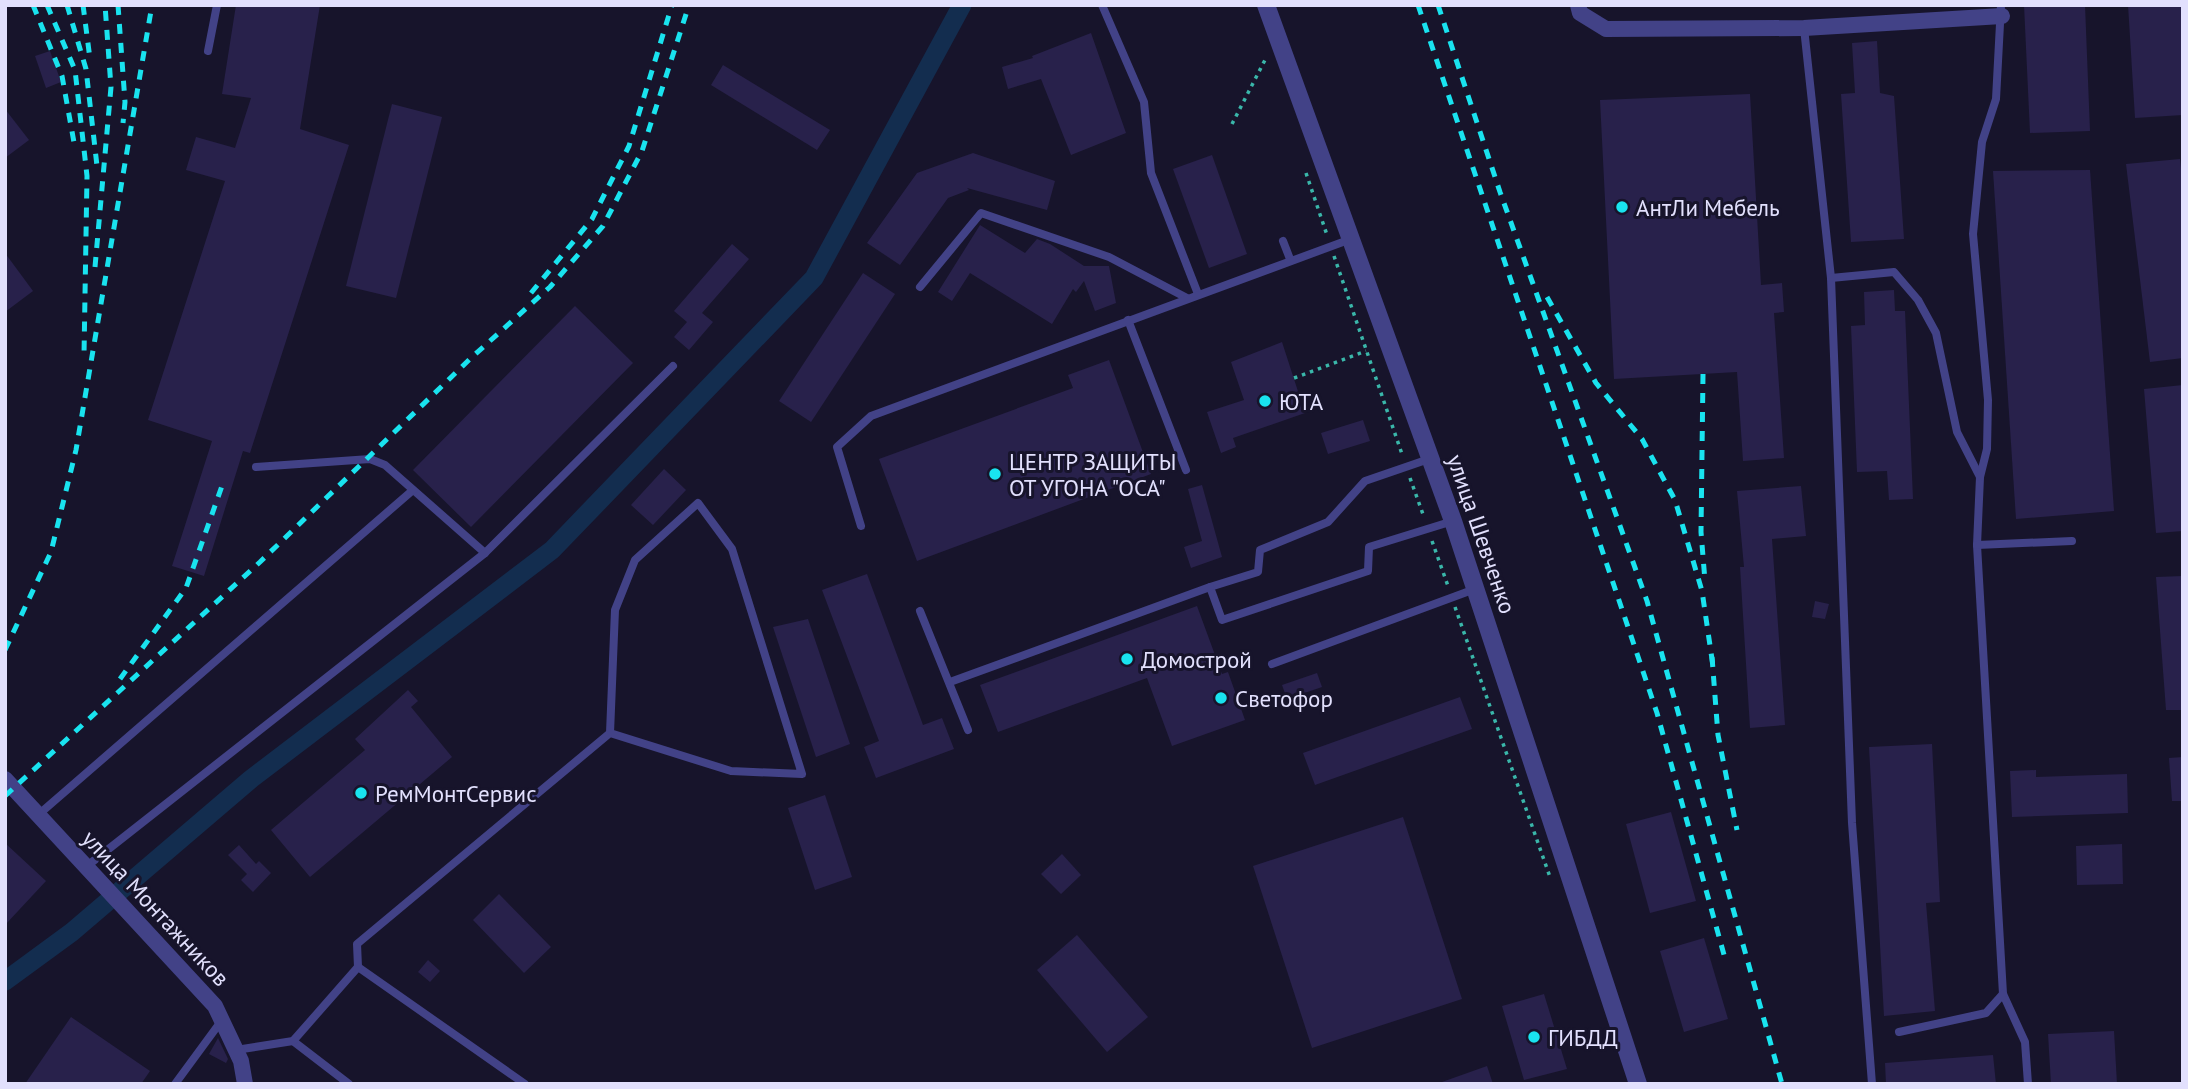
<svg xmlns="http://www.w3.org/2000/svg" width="2188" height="1089" font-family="'PT Sans',sans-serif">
  <rect width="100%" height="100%" fill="#17142b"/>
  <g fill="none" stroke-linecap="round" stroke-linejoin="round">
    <path stroke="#132d4f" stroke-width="19" d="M5,981L72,932L251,779L552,550L814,278L962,5"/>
  </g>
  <g fill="#28214b">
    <path d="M236,5H320L300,129L349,145L250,453L243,451L204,576L172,566L212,441L148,420L225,181L186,170L196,137L235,148L251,98L222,94Z"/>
    <path d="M2024,5H2085L2090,131L2030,133Z"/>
    <path d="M2128,5H2183V115L2135,118Z"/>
    <path d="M1091,33L1126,133L1071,155L1041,79L1008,89L1002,67L1033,58L1032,56Z"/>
    <path d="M1877,41L1880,93L1894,96L1904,239L1851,242L1841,94L1855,93L1852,43Z"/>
    <path d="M50,51L61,82L46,88L35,56Z"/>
    <path d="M723,65L830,130L817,150L711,85Z"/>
    <path d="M1750,94L1761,285L1782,283L1784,312L1774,313L1784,458L1743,461L1737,372L1614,379L1600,100Z"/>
    <path d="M392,104L442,117L396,298L346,286Z"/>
    <path d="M5,109L29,140L5,158Z"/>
    <path d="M973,153L1055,181L1047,210L967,188L969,190L948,198L900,265L867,243L917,173Z"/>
    <path d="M1212,155L1247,254L1209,268L1173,169Z"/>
    <path d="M2180,159L2183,187V358L2150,362L2126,164Z"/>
    <path d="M2090,170L2114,511L2016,519L1993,171Z"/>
    <path d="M980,225L1025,253L1037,239L1050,244L1084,266H1109L1116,303L1095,311L1084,281L1076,292L1073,289L1052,324L970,273L952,301L938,292Z"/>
    <path d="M732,244L749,259L702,313L713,322L689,350L674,337L687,322L674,311Z"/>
    <path d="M5,253L33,291L5,312Z"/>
    <path d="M863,273L895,294L811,422L779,401Z"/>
    <path d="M1894,290L1895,311H1905L1913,499L1889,500L1887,471L1857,472L1851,326L1865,325L1864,292Z"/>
    <path d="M575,306L633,363L471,527L413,470Z"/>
    <path d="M1282,342L1305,413L1233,438L1236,447L1221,453L1207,412L1244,400L1231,362Z"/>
    <path d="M1109,360L1151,474L917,561L879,459L1073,388L1068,375Z"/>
    <path d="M2183,385V531L2156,533L2144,389Z"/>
    <path d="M1363,420L1370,441L1328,454L1321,433Z"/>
    <path d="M664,469L686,490L653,525L631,505Z"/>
    <path d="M1202,485L1222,557L1191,568L1184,547L1202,541L1188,489Z"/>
    <path d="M1801,486L1806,536L1772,539L1785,725L1750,728L1740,567H1744L1737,491Z"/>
    <path d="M867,574L923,725L942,718L954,749L876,778L864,747L879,741L822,590Z"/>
    <path d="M2183,576V710H2166L2156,577Z"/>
    <path d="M1815,601L1829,604L1825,619L1812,617Z"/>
    <path d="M1197,606L1222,674L1228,672L1245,720L1172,746L1147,678L998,732L980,685Z"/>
    <path d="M808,619L850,744L816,757L773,627Z"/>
    <path d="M1317,673L1322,687L1287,699L1282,685Z"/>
    <path d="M408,690L418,701L411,707L452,757L310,877L271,830L365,750L355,739Z"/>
    <path d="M1460,697L1472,729L1315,785L1303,753Z"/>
    <path d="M1932,744L1940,902L1926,903L1935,1011L1884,1016L1869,747Z"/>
    <path d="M2183,757V801H2172L2169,758Z"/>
    <path d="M2036,770V777L2127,774L2128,813L2012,817L2010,771Z"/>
    <path d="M825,795L852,877L815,890L788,808Z"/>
    <path d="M1671,812L1696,901L1650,913L1626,824Z"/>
    <path d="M1403,817L1462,999L1312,1048L1253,866Z"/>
    <path d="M5,843L46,881L5,925Z"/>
    <path d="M2122,844L2123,884L2077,885L2076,846Z"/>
    <path d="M239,845L256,864L259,861L271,873L253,892L241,880L247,874L228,855Z"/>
    <path d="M1062,854L1081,875L1061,894L1041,874Z"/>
    <path d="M499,894L551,947L524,973L473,920Z"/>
    <path d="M1077,935L1148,1017L1107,1052L1037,970Z"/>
    <path d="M1704,938L1728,1019L1684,1032L1660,951Z"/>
    <path d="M428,960L440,971L430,982L418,972Z"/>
    <path d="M1544,994L1567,1069L1524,1080L1502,1006Z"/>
    <path d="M71,1017L150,1071L141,1084H25Z"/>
    <path d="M2114,1031L2117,1084H2051L2048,1034Z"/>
    <path d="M218,1038L228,1059L226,1063L209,1054Z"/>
    <path d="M1993,1055L1996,1084H1886L1885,1063Z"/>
    <path d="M1487,1066L1493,1084H1443L1442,1082Z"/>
  </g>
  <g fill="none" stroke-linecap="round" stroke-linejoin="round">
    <g stroke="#3ab7aa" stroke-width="3.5" stroke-dasharray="3.5 5" stroke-linecap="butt">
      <path d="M1232,124L1266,58"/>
      <path d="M1306,173L1327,235"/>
      <path d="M1334,256L1403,457"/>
      <path d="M1294,378L1366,351"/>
      <path d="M1410,478L1424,517"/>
      <path d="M1432,541L1448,586"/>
      <path d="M1455,607L1550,877"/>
    </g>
    <g stroke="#424287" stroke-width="8">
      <path d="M1102,5L1144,102L1151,173L1198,294"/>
      <path d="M1804,28L1831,278L1852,823L1872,1084"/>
      <path d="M208,51L217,5"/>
      <path d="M1283,241L1290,259"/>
      <path d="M1831,278L1894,272L1918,300L1936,333L1957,432L1980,477L1977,545L2003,994L2025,1042L2028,1084"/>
      <path d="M920,287L981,213L1109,257L1187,298"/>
      <path d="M1128,320L1186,470"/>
      <path d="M1429,459L1365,481L1328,522L1260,550L1258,572L1210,587L1222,620L1368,571L1369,547L1453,521"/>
      <path d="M256,467L370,459L385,465L485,553"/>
      <path d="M1980,477L1987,449L1988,400L1973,234L1982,142L1996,99L2001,5"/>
      <path d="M861,526L837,447L871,416L1351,239"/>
      <path d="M1977,545L2072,541"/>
      <path d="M920,611L968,730"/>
      <path d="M1272,664L1475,589"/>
      <path d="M950,682L1210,587"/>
      <path d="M38,815L413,490"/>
      <path d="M87,866L485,553L673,366"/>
      <path d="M358,967L525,1084"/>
      <path d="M1899,1032L1986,1013L2003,994"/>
      <path d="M293,1041L349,1084"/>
      <path d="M236,1050L293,1041L358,967L357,944L610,733L615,610L635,560L698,503L732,549L802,774L731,771L610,733"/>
      <path d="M175,1084L222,1020"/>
    </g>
    <g stroke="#424287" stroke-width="16">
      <path d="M1578,5L1580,13L1606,29L1804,28L2002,16"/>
      <path d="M5,779L215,1006L241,1061L245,1084"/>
    </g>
    <path stroke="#424287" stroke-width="18" d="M1266,5L1453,521L1638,1084"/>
    <g stroke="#19e3ef" stroke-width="5" stroke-dasharray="10 9" stroke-linecap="butt">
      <path d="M33,5L62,76L75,148"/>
      <path d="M47,5L75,70L87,176L84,355"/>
      <path d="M67,5L86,69L97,166"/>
      <path d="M83,5L90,59"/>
      <path d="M118,5L125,102L123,123"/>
      <path d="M1418,5L1657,713L1726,962"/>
      <path d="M1438,5L1500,192L1647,601L1782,1084"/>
      <path d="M95,267L111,87L105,5"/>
      <path d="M531,293L592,219L629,146L672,5"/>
      <path d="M1547,297L1596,383L1642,439L1675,500L1702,591L1713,666"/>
      <path d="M1703,374L1701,532L1705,581"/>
      <path d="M5,650L51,552L76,450L152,5"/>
      <path d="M1712,657L1718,735L1737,830"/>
      <path d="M120,679L186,588L223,483"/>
      <path d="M5,796L260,562L471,358L550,287L603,226L642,151L689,5"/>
    </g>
  </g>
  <g fill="#19e3ef" stroke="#17142b" stroke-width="2.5">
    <circle cx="1622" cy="207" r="7"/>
    <circle cx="1265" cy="401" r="7"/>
    <circle cx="995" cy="474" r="7"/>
    <circle cx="1127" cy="659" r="7"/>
    <circle cx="1221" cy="698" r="7"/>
    <circle cx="361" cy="793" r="7"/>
    <circle cx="1534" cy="1037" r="7"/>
  </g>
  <g text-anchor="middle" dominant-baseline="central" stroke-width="6" stroke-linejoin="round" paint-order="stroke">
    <g font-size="23" fill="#e2e0fd" stroke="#17142b" text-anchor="start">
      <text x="1636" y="207">АнтЛи Мебель</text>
      <text x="1279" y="401">ЮТА</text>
      <text x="1009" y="461">ЦЕНТР ЗАЩИТЫ<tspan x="1009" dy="26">ОТ УГОНА "ОСА"</tspan></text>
      <text x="1141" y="659">Домострой</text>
      <text x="1235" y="698">Светофор</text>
      <text x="375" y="793">РемМонтСервис</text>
      <text x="1548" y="1037">ГИБДД</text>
    </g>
    <g font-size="23" fill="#e2e0fd" stroke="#17142b">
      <text transform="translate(1482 534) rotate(71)">улица Шевченко</text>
      <text transform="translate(156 908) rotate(47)">улица Монтажников</text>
    </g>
  </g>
  <rect width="2188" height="1089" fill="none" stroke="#e2e0fd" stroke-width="14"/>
</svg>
